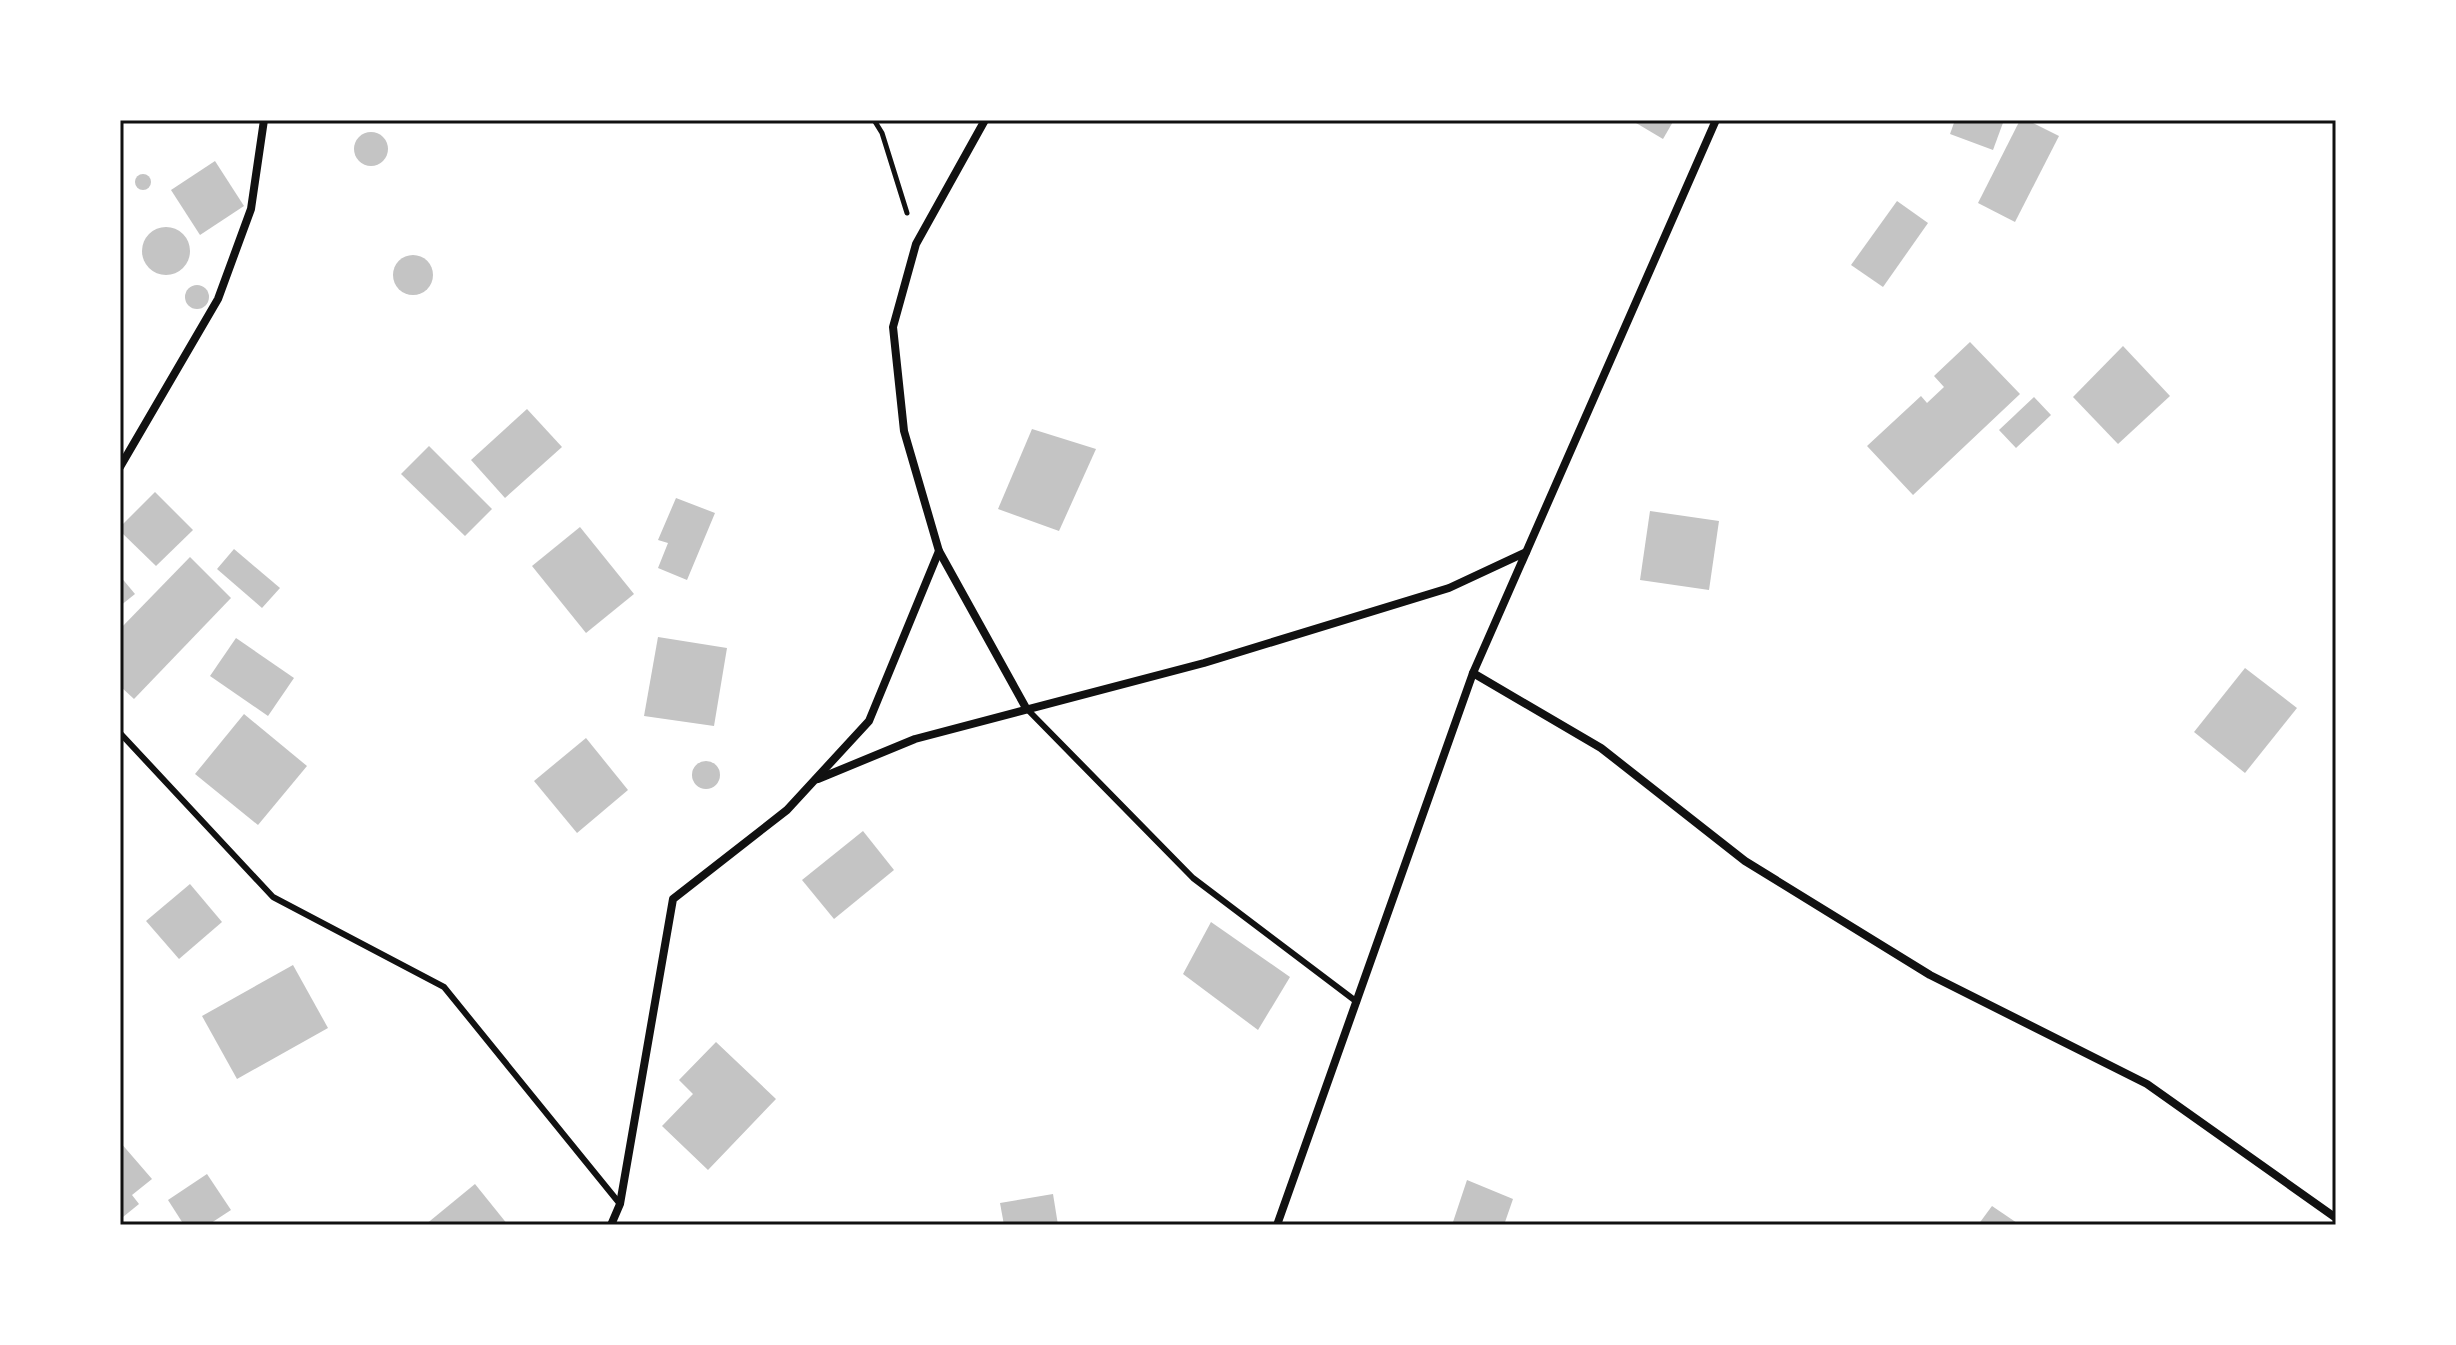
<svg xmlns="http://www.w3.org/2000/svg" width="2456" height="1345" font-family="Poppins,sans-serif">
  <rect width="100%" height="100%" fill="#fff"/>
  <g fill="#c4c4c4">
    <path d="M1631,120H1674L1663,139Z"/>
    <path d="M1955,120H2004L1993,150L1950,134Z"/>
    <path d="M2020,120H2027L2059,136L2015,222L1978,203Z"/>
    <circle cx="371" cy="149" r="17"/>
    <path d="M215,161L244,206L200,235L171,190Z"/>
    <circle cx="143" cy="182" r="8"/>
    <path d="M1897,201L1928,223L1883,287L1851,265Z"/>
    <circle cx="166" cy="251" r="24"/>
    <circle cx="413" cy="275" r="20"/>
    <circle cx="197" cy="297" r="12"/>
    <path d="M1970,342L2020,394L1913,495L1867,446L1921,396L1927,403L1944,387L1934,376Z"/>
    <path d="M2123,346L2170,396L2118,444L2073,397Z"/>
    <path d="M2034,397L2051,415L2016,448L1999,430Z"/>
    <path d="M527,409L562,447L505,498L471,460Z"/>
    <path d="M1032,429L1096,449L1059,531L998,509Z"/>
    <path d="M429,446L492,509L465,536L401,474Z"/>
    <path d="M155,492L193,530L156,566L120,531V527Z"/>
    <path d="M676,498L715,513L687,580L658,568L668,543L658,540Z"/>
    <path d="M1650,511L1719,521L1709,590L1640,580Z"/>
    <path d="M580,527L634,594L586,633L532,566Z"/>
    <path d="M234,549L280,588L262,608L217,569Z"/>
    <path d="M190,557L231,598L134,699L120,686V629Z"/>
    <path d="M120,576L135,594L120,606Z"/>
    <path d="M658,637L727,648L714,726L644,716Z"/>
    <path d="M236,638L294,678L268,716L210,676Z"/>
    <path d="M2245,668L2297,708L2245,773L2194,732Z"/>
    <path d="M244,714L307,766L258,825L195,774Z"/>
    <path d="M586,738L628,790L577,833L534,781Z"/>
    <circle cx="706" cy="775" r="14"/>
    <path d="M863,831L894,870L834,919L802,880Z"/>
    <path d="M190,884L222,922L179,959L146,921Z"/>
    <path d="M1211,922L1290,977L1258,1030L1183,974Z"/>
    <path d="M293,965L328,1028L237,1079L202,1016Z"/>
    <path d="M716,1042L776,1099L708,1170L662,1126L693,1094L679,1080Z"/>
    <path d="M120,1142L152,1179L132,1195L139,1204L123,1217L120,1214Z"/>
    <path d="M207,1174L231,1210L208,1225H184L168,1200Z"/>
    <path d="M1467,1180L1513,1199L1504,1225H1452Z"/>
    <path d="M475,1184L508,1225H425Z"/>
    <path d="M1053,1194L1058,1225H1004L1000,1203Z"/>
    <path d="M1992,1206L2020,1225H1978Z"/>
  </g>
  <g fill="none" stroke-linecap="round" stroke-linejoin="round">
    <path stroke="#111" stroke-width="5" d="M874,120L882,133L907,213"/>
    <g stroke="#111" stroke-width="6">
      <path d="M1026,708L1193,878L1357,1002"/>
      <path d="M120,733L273,897L444,987L620,1204"/>
    </g>
    <g stroke="#111" stroke-width="8">
      <path d="M120,467L218,299L251,209L264,120"/>
      <path d="M939,551L1026,708"/>
      <path d="M1473,673L1601,748L1745,861L1930,975L2147,1084L2336,1218"/>
      <path d="M818,779L915,739L1204,663L1449,588L1526,552"/>
      <path d="M611,1225L620,1204L673,899L787,810L869,721L939,551L904,431L893,327L916,244L985,120"/>
      <path d="M1277,1225L1473,673L1716,120"/>
    </g>
  </g>
  <rect width="2456" height="1345" fill="none" stroke="#ffffff" stroke-width="244"/>
  <rect x="122" y="122" width="2212" height="1101" fill="none" stroke="#111" stroke-width="3"/>
</svg>
